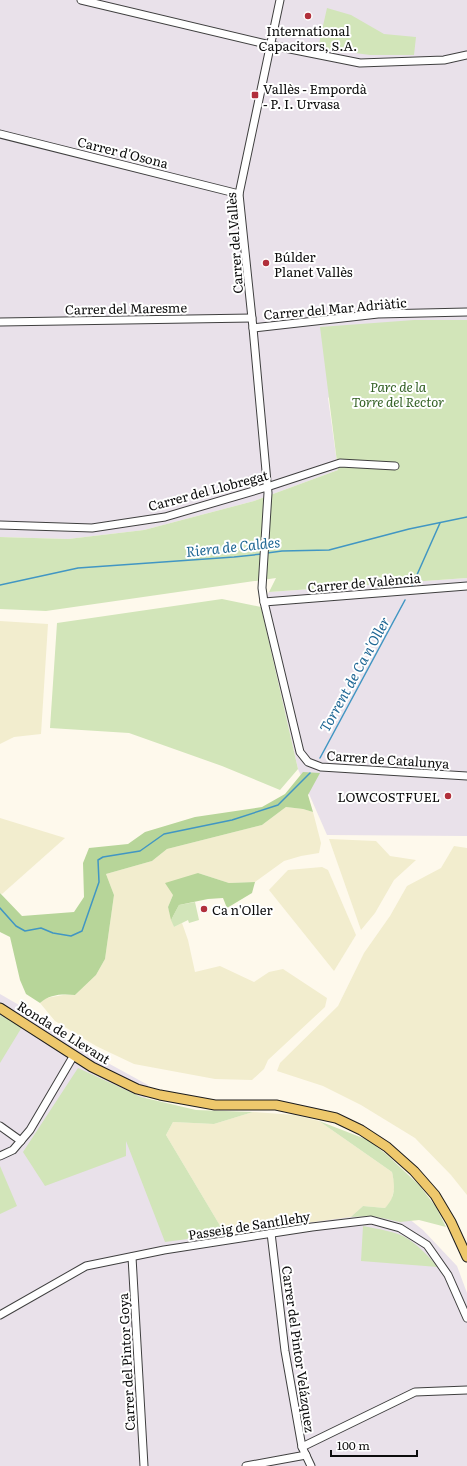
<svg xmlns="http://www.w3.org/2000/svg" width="467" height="1466" font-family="Literata,serif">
  <rect width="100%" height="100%" fill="#fef9ec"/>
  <g fill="#e9e1ea">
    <path d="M0,0H467V320H414L328,398L338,470L254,501L144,530L68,539L0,537Z"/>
    <path d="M467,578V836L327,835L298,769L261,607L269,592Z"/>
    <path d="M0,994L19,1005L75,1045L148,1085L145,1101L220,1241L250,1236L360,1211L408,1218L423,1230L457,1266L467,1293V1466H0Z"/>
  </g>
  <g fill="#f2edce">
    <path d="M0,621L48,624L41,734L14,737L0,744Z"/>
    <path d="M286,807L303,809L313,812L321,843L319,853L301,856L284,861L255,882L229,883L198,873L173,895L168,907L174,927L182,923L188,940L195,972L220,966L254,982L269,972L283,969L327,998L325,1007L268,1060L264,1069L252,1080L215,1079L134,1064L96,1046L55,1021L40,1003L46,998L63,995H75L96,975L105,959L114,895L106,874L152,861L167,849L262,825Z"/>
    <path d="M0,818L65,838L2,894L0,893Z"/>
    <path d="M329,839L376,841L390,856L416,860L394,880L375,913L361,930Z"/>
    <path d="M454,846L467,848V1195L451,1175L415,1138L361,1105L323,1086L277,1071L280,1063L338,1006L364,953L390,916L407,886L441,868Z"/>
    <path d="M322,867L328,870L356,935L334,971L269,890L288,870Z"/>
    <path d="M253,1112L295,1115L319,1121L392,1172L395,1186L391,1202L385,1208L363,1206L351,1217L225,1234L166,1135L173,1122L214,1124Z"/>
  </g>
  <g fill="#d2e5b9">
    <path d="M327,8L351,15L384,34L416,37L414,55H370L318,48Z"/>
    <path d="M414,320H467V578L269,592L276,578L46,611L0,609V537L68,539L144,530L254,501L338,470L320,327Z"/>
    <path d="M222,599L261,607L298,769L280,790L222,766L129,733L50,728L57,623Z"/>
    <path d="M195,902L199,920L189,923L188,920L174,927L171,920L179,905Z"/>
    <path d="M0,1015L22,1027L0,1063Z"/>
    <path d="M78,1068L141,1097L196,1110L253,1112L214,1124L173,1122L166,1135L225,1234L165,1242L126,1141V1156L45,1186L23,1152Z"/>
    <path d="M319,1121L368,1140L386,1154L419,1185L436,1207L446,1227L419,1220L400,1222L373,1216L351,1217L363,1206L385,1208C396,1197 395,1186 392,1172Z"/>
    <path d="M0,1166L17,1206L0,1214Z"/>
    <path d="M363,1226C376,1229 397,1231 408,1239C420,1247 429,1257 438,1267L361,1261Z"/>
  </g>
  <g fill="#b7d599">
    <path d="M303,772L320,773L308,795L313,812L303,809L286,807L262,825L167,849L152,861L106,874L114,895L105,959L96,975L75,995C62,994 50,994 40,1003L26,994L20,980L10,937L0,932V893L22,916L74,912L84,897L83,863L89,848L128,844L145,832L195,817L262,807L285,794Z"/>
    <path d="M198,873L229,883L255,882L252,893L227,908L223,898L208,899L179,905L171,920L168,907L173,895L165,883Z"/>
  </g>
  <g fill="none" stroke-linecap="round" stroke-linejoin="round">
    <g stroke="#4196c3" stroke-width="1.5">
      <path d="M267,553L282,551L329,550L409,529L467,517"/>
      <path d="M0,585L78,568L234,557L262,554"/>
      <path d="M412,586L440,523"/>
      <path d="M320,758L405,600"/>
      <path d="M0,908L16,926L25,931L41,928L53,933L71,936L82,931L99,882L98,860L103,857L140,851L164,834L232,820L278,805L310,773"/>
    </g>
    <defs>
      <g id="minor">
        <path d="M81,0L270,45L360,63L444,60L467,55"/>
        <path d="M280,0L239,194L253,328L268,493L262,588L264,602L300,752L308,762L321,767L467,776"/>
        <path d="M0,134L239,194"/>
        <path d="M0,322L252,318"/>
        <path d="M253,328L378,314L467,312"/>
        <path d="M0,525L92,528L165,517L267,487L340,463L395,466"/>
        <path d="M264,602L467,586"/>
        <path d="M0,1126L21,1141"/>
        <path d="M0,1156L13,1150L30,1130L74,1055"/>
        <path d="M271,1233L285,1351L302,1447L311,1466"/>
        <path d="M132,1257L144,1466"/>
        <path d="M0,1315L86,1266L164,1250L312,1227L371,1220L400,1228L427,1245L448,1275L467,1318"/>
        <path d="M302,1447L415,1392L467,1390"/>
        <path d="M246,1466L306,1455"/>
      </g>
      <path id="major" d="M0,1008L92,1067L137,1089L160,1095L215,1105H276L336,1118L361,1130L387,1147L414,1171L435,1195L451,1222L467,1257"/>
    </defs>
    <use href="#minor" stroke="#3f3f3f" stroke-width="9"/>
    <use href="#major" stroke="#1d1d1d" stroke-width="11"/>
    <use href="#minor" stroke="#fff" stroke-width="7"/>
    <use href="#major" stroke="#eec86c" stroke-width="9"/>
  </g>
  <g fill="#b12f3b" stroke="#fff" stroke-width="1.5">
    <circle cx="308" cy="16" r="4"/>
    <rect x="251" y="91" width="8" height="8" rx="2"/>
    <circle cx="266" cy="263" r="4"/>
    <circle cx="448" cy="796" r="4"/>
    <circle cx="204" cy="909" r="4"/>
  </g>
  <g text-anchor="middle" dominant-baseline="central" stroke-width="4" stroke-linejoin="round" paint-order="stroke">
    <g font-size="13" fill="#0c0c0c" stroke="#fff" text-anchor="start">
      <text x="308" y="30" text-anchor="middle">International<tspan x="308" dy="15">Capacitors, S.A.</tspan></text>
      <text x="263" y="88">Vallès - Empordà<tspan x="263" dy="15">- P. I. Urvasa</tspan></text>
      <text x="274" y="256">Búlder<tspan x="274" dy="15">Planet Vallès</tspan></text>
      <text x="440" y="796" text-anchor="end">LOWCOSTFUEL</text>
      <text x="212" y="909">Ca n'Oller</text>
    </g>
    <g font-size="13" fill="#0c0c0c" stroke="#fff">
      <text transform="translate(123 152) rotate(14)">Carrer d'Osona</text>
      <text transform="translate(234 243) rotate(-94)">Carrer del Vallès</text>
      <text transform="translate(126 308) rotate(-1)">Carrer del Maresme</text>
      <text transform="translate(335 308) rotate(-5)">Carrer del Mar Adriàtic</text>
      <text transform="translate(208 490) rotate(-15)">Carrer del Llobregat</text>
      <text transform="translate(364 582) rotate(-5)">Carrer de València</text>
      <text transform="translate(388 759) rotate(4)">Carrer de Catalunya</text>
      <text transform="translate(64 1032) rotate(32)">Ronda de Llevant</text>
      <text transform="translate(249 1225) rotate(-9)">Passeig de Santllehy</text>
      <text transform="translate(299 1349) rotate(82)">Carrer del Pintor Velázquez</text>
      <text transform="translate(126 1362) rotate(-93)">Carrer del Pintor Goya</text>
    </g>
    <g font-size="13" font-style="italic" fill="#315f22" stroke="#fff">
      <text x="398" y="386">Parc de la<tspan x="398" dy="15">Torre del Rector</tspan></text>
    </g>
    <g font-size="14" font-style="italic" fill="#1f6794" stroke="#fff">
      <text transform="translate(233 546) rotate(-6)">Riera de Caldes</text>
      <text transform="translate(354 674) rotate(-61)">Torrent de Ca n'Oller</text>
    </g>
  </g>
  <path d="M331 1450v6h86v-6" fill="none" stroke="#0c0c0c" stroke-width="2"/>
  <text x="337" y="1450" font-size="12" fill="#0c0c0c" stroke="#ffffff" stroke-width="3" paint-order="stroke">100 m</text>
</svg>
